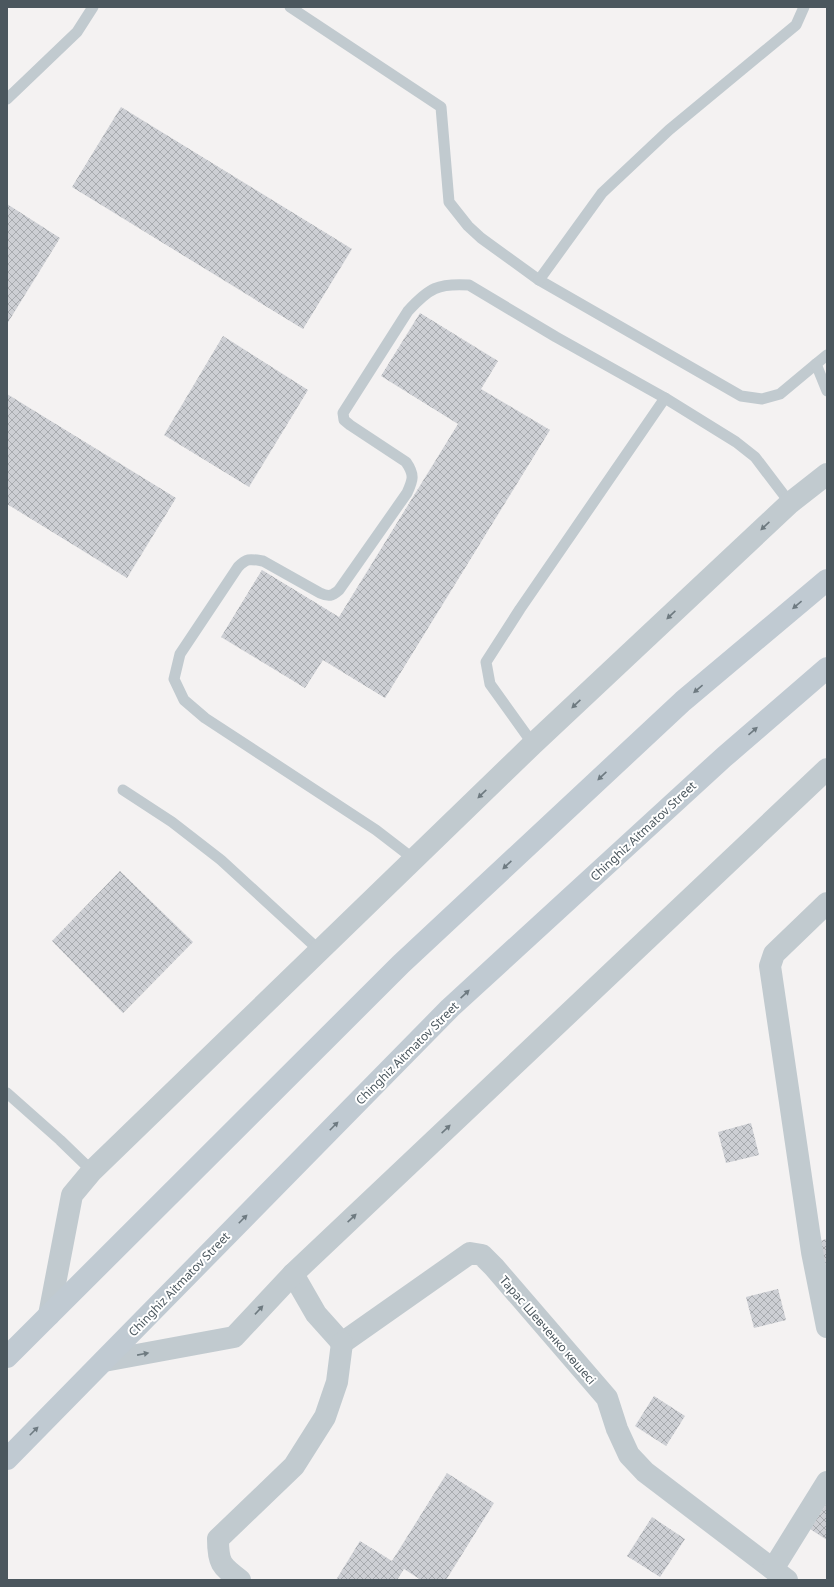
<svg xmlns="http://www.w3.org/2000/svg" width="834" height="1587" font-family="'Noto Sans',sans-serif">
  <defs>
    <pattern id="building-cross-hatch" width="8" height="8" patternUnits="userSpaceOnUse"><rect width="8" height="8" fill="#cdcfd4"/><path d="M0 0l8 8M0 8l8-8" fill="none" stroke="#a8abaf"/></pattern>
  </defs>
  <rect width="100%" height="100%" fill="#f4f2f2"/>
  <g fill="url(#building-cross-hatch)">
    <path d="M121,107L352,249L303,329L72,187Z"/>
    <path d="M7,204L60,238L7,324Z"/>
    <path d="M420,313L498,361L481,389L550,430L385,698L323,660L305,688L221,637L262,570L339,617L458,424L381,376Z"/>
    <path d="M223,336L308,390L249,487L164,435Z"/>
    <path d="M7,394L176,498L127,578L7,504Z"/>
    <path d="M120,871L193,942L123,1013L52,941Z"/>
    <path d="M751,1123L759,1155L726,1163L718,1132Z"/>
    <path d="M827,1239V1268H826L819,1241Z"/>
    <path d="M778,1289L786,1320L754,1328L746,1297Z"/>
    <path d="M654,1396L685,1416L666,1446L635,1426Z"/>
    <path d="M447,1473L494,1503L446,1580H421L404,1569L397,1580H336L360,1541L392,1561Z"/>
    <path d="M827,1503V1540L810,1529Z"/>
    <path d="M652,1517L685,1539L660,1577L627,1556Z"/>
  </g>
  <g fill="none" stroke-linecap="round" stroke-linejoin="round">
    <g stroke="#c1cacf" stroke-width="11">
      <path d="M290,7L441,107L449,202L468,226L481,238L539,280L741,396L762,399L780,394L816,364"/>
      <path d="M7,99L77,32L93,7"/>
      <path d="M539,280L602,193L669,130L796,25L804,7"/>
      <path d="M827,355L816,364L827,391"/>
      <path d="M533,744L490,684L486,662L520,609L665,398"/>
      <path d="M123,790L172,822L221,860L319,950"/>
      <path d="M415,860L376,830L205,718L184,700L174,679L180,654L238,567C247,558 250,559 263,561L320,593C329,597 332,596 339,590L407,493C413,480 415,475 406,462L350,425L344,420L343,413L408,311C429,288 438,283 469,285L556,337L665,398L736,442L755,457L790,503"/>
      <path d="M7,1093L60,1140L92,1171"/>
    </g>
    <g stroke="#c1cacf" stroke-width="22">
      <path d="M827,903L774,954L770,966L812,1252L827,1327"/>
      <path d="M293,1274L316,1314L342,1343L470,1253L482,1255L494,1267L607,1398L617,1429L629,1455L645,1472L787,1580"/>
      <path d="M49,1315L72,1195L92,1171L533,744L790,503L827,474"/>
      <path d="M104,1361L234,1337L293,1274L827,769"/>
      <path d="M773,1569L827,1482"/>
      <path d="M240,1580C221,1566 218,1563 218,1539L294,1466L325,1417L337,1382L342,1343"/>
    </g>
    <g stroke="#c0cad2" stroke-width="22">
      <path d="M7,1357L401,964L683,701L827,580"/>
      <path d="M7,1459L450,1008L724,757L827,668"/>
    </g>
  </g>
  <defs><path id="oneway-solid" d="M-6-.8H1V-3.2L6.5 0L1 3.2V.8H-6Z"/></defs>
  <g fill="#6e7a80">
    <use href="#oneway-solid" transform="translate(765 526) rotate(137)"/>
    <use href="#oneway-solid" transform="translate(671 615) rotate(137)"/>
    <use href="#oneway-solid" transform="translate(576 704) rotate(137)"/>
    <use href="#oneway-solid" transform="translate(482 794) rotate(136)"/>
    <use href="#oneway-solid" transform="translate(446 1129) rotate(-43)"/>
    <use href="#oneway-solid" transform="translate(352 1218) rotate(-43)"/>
    <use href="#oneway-solid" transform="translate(259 1310) rotate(-47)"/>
    <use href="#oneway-solid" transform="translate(143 1354) rotate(-11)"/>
  </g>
  <g fill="#6e7a81">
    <use href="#oneway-solid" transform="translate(797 605) rotate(140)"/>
    <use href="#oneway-solid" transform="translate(698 689) rotate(140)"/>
    <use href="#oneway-solid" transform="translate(753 731) rotate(-41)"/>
    <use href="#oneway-solid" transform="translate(602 776) rotate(137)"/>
    <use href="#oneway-solid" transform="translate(507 865) rotate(137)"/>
    <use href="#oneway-solid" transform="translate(465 994) rotate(-43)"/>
    <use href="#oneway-solid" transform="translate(334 1126) rotate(-45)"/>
    <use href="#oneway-solid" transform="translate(243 1219) rotate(-45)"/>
    <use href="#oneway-solid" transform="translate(34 1431) rotate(-45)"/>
  </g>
  <g text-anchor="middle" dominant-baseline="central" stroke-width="4" stroke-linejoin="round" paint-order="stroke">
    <g font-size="12" fill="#4b575e" stroke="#fff">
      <text transform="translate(643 831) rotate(-43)">Chinghiz Aitmatov Street</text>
      <text transform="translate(407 1053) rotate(-45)">Chinghiz Aitmatov Street</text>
      <text transform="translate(179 1284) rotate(-46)">Chinghiz Aitmatov Street</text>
      <text transform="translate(548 1330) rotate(49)">Тарас Шевченко көшесі</text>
    </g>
  </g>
  <rect width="834" height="1587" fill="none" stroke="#4b575e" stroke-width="16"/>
</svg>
